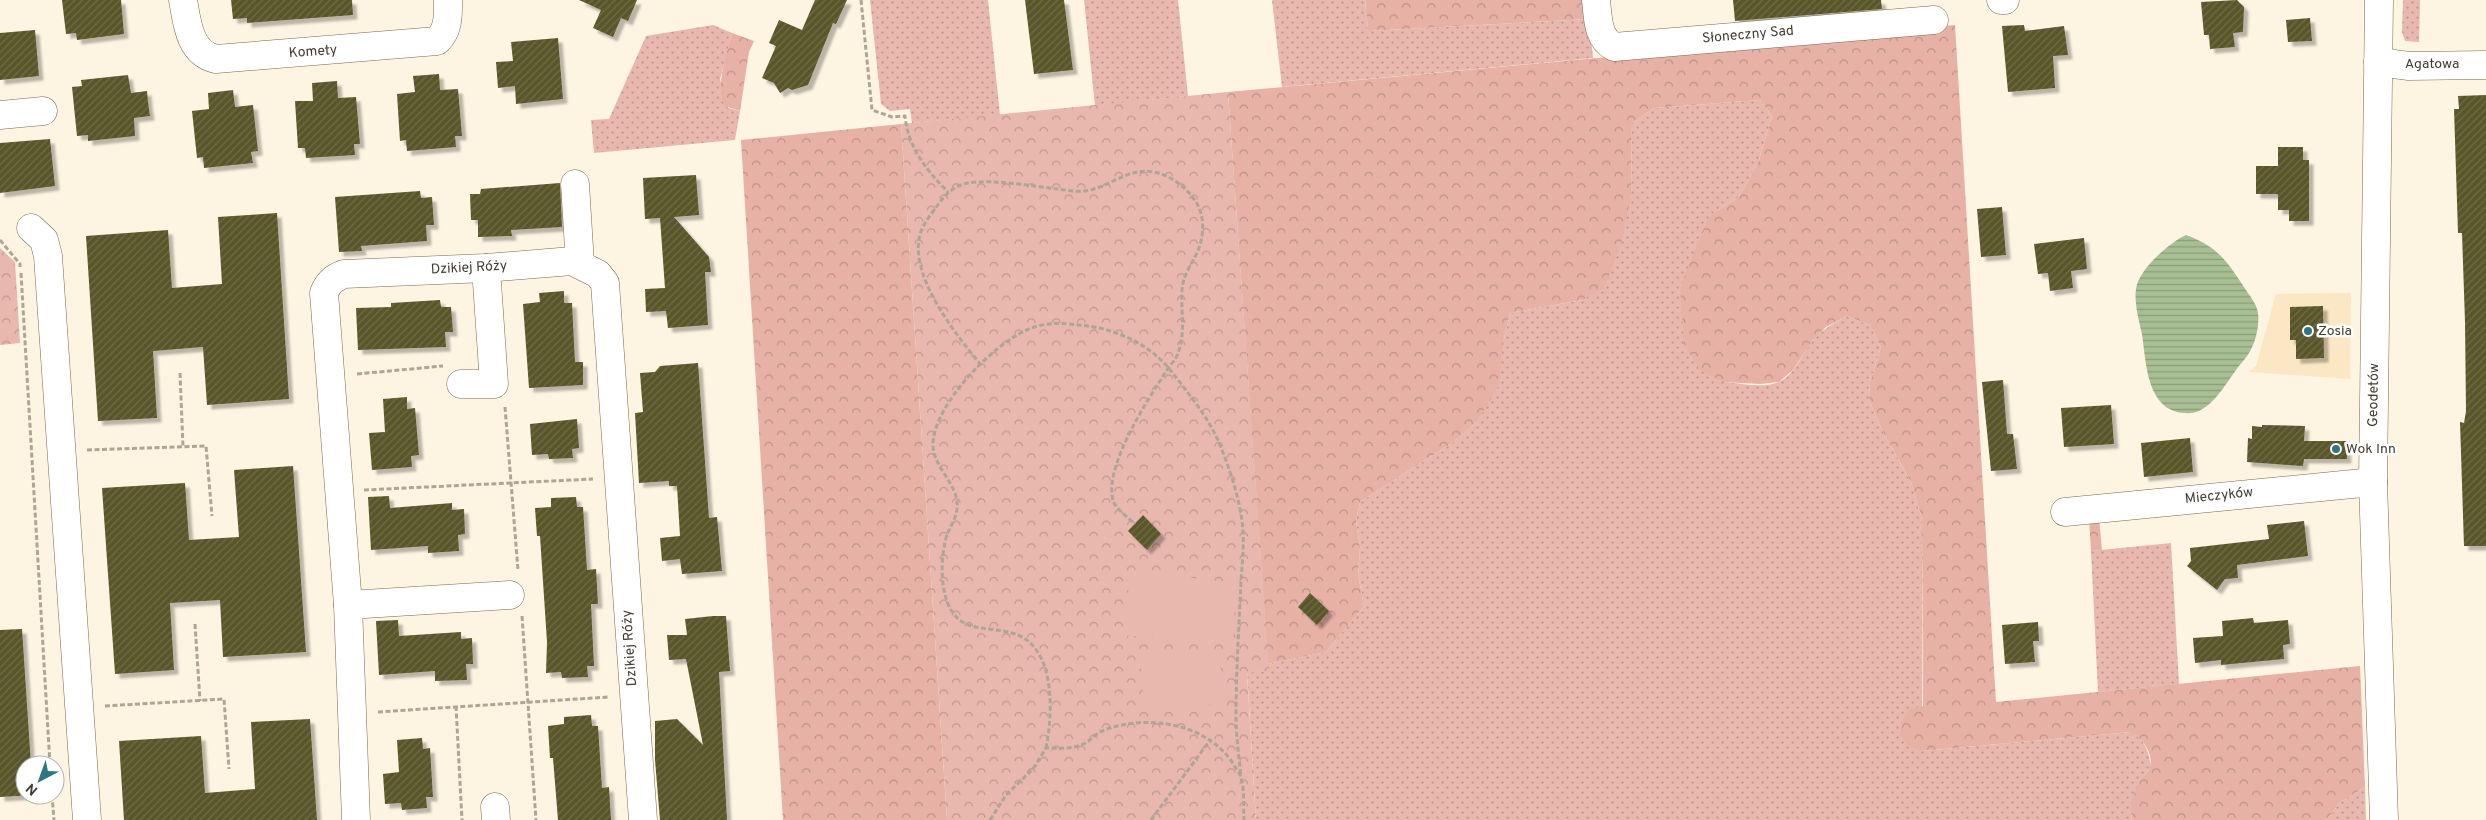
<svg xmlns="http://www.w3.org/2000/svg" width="2486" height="820" font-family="Overpass,sans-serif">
  <defs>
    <pattern id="grass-dots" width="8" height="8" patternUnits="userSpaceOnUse" patternTransform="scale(1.25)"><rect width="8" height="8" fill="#e8b8ae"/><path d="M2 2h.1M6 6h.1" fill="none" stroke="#be978e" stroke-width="1.8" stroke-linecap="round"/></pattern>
    <pattern id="forest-crowns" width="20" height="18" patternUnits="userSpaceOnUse" patternTransform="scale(1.25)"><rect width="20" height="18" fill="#e7b1a6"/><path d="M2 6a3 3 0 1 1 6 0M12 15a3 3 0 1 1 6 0" fill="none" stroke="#bd9188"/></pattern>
    <pattern id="park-crowns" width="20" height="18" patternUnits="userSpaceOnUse" patternTransform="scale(1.25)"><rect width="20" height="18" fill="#e8b8ae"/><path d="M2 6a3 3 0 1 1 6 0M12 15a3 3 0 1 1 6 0" fill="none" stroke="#be978e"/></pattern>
    <pattern id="water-rules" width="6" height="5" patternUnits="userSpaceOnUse" patternTransform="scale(1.25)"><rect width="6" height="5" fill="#a7bf93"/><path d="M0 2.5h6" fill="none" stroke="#8a9c78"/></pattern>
    <pattern id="building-hatch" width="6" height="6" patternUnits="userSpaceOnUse" patternTransform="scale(1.25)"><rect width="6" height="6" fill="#595629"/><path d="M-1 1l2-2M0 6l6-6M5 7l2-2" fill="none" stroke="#6f6c47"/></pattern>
    <filter id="shadow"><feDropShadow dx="4.5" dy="4.5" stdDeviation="1" flood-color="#0004"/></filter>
  </defs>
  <rect width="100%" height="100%" fill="#fef4e2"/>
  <path fill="#fbe7c3" d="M2351,293L2350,379L2249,372L2256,366L2276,294Z"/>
  <g fill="url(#grass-dots)">
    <path d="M870,0H988L1000,115L912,123L910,109L890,111L881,104Z"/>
    <path d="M1084,0H1178L1188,96L1095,106Z"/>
    <path d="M1272,0H1365L1368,31L1589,19L1593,58L1282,87Z"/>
    <path d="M2403,0H2420L2419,42L2405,41L2402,32Z"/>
    <path d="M713,25L732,33L720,79L728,108L740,111L735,140L594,153L591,120L609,119L646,36Z"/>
    <path d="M1760,100L1772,116L1759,160L1739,197L1709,216L1724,382C1740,383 1764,389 1779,382C1795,375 1802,353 1813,340C1823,329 1834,323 1847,316L1870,325L1881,347L1870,382L1869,400L1882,430L1911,482L1922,519V751L2131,732C2145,740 2148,750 2151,766C2140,781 2128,801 2132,820H1256L1247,672L1268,671V664L1326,652L1364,606L1358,574L1360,548L1356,520L1360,502L1452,443L1477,422L1503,343L1510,313L1582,300L1631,196L1632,123L1654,108Z"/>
    <path d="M2171,543L2179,684L2098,692L2091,551Z"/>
    <path d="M2365,787L2366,820H2327L2340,802Z"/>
  </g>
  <g fill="url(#forest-crowns)">
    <path d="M1365,0H1587L1589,19L1368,31Z"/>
    <path d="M1955,25L1996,702L2360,666L2365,787L2340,802L2327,820H2132C2129,805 2133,793 2141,780C2144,776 2148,771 2150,767C2154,752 2141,738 2131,732L1922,751L1908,745L1900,735L1902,721L1910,709L1923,706L1922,519L1911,482L1882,430L1869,400L1870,382L1881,347L1870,325L1847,316L1826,327L1812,341L1793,370L1779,382L1760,384L1724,382L1701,371L1684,345L1680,287L1709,216L1739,197L1759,160L1772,116L1760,100L1654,108L1632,123L1631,196L1621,244L1604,288L1582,300L1510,313L1503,343L1499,385L1477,422L1452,443L1360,502L1356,520L1360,548L1358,574L1364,606L1326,652L1268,664L1228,92Z"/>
    <path d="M732,33L754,41L749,52L740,111L724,106C716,81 726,57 732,33Z"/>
    <path d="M901,124L947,820H783L741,140Z"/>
    <path d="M2099,518L2102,550L2091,551L2089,519Z"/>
  </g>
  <g fill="url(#park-crowns)">
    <path d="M1228,92L1269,671L1247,673L1256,820H947L901,124Z"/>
    <path d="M0,248L15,262L20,343L0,345Z"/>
  </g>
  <g fill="#e8b8ae">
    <path d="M1131,571L1236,583L1233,644L1122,635Z"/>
    <path d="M1219,652L1224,703L1144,712L1140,654Z"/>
  </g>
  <path fill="url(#water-rules)" d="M2186,235C2218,247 2226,260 2244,287C2249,295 2257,304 2258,313C2260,328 2254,349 2244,360C2230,375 2217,405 2196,412C2190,414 2183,413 2177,412C2146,404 2146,360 2142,334C2139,321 2134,303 2136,289C2138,270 2170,242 2186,235Z"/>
  <g fill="url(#building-hatch)" filter="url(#shadow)">
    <path d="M62,0H121L124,34L77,40L76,33L66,34Z"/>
    <path d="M231,0H352L353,15L247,23V18L233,19Z"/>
    <path d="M579,0H637L628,21L621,18L613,37L593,28L601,10Z"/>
    <path d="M815,0H847L836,24L833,23L808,85L792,90L788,88L780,93L774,83L762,78L776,46L769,43L779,20L802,30Z"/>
    <path d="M1025,0H1064L1073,70L1034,74Z"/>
    <path d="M1733,0H1881L1882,9L1735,21Z"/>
    <path d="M2237,0L2244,7L2243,32L2233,33L2235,47L2210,49L2209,35H2204L2201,2Z"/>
    <path d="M2310,18L2312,41L2288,42L2286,20Z"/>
    <path d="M2024,25L2025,31L2064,26L2068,55L2053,56L2055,88L2008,92L2002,26Z"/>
    <path d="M35,30L39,76L0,80V33Z"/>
    <path d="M558,38L563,99L516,104L515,86L498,88L496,62L513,61L511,42Z"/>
    <path d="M439,74L440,90L458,89L462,136H455L456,147L407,151L406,140L400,141L397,94L415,92L413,76Z"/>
    <path d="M128,75L131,93L147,91L148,102L150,116L134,118L135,136L88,141V135L77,136L72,87L82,86L81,80Z"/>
    <path d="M337,81L338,98L356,97L360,144H354L355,155L306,158L305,148H298L295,101H313L312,83Z"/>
    <path d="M233,90L235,107L253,105L258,151L251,152L253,163L204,168L203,157L197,158L192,111L209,109L208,93Z"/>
    <path d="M2486,95V546H2464L2460,422L2464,423L2466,411L2465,322L2462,233H2458L2454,109H2459L2458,96Z"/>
    <path d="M50,139L55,186L0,193V143Z"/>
    <path d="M2278,147H2303V160H2309V221H2289V210H2278V194H2256V166H2278Z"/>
    <path d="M696,175L699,215L674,217L709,257L711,272H705L708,325L668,328L666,311L646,312L645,289L665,288L660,218L645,219L643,178Z"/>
    <path d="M560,183L562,227L511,230L512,236L478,237V220H471L470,194H480L481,189Z"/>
    <path d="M420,191L421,198L432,197L434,225H426L427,241L361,246L362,251L339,252L335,197Z"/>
    <path d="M2002,207L2006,255L1981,257L1977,209Z"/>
    <path d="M277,213L289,399L207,405L203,347L153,351L157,418L98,421L86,236L168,230L172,288L222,284L218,217Z"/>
    <path d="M2084,238L2087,269L2071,271L2073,288L2050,291L2048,273L2038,274L2034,244Z"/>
    <path d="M564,291V303H572L575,362H583V385L529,388L523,304L540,302L539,293Z"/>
    <path d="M440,300L441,307H451L453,332H445L446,347L358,350L356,308L391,307V303Z"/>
    <path d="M2323,306L2324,358L2296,359V340H2290V307Z"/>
    <path d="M698,363L709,518L717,517L722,571L682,574L680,559L662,561L660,538L680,536L677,486H669V481L639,483L635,413L643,412L640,373L655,372L660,366Z"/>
    <path d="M2003,380L2007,434H2013L2017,469L1991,471L1982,382Z"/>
    <path d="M407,397V409L415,408L419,455L411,456L412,467L372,470L369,433L385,432L383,399Z"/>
    <path d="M2111,405L2114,444L2064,447L2061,408Z"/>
    <path d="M577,419L579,448L572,449L573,458L549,459L548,454L532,455L530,424Z"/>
    <path d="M2262,425L2305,426L2304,441H2346L2347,459H2304L2303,466L2247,462L2248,438L2252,439V426L2262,427Z"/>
    <path d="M2190,438L2193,472L2144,477L2141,443Z"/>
    <path d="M293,466L306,652L223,657L220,600L170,603L174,670L115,674L102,488L185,483L189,540L239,537L234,470Z"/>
    <path d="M389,496L390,508L452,503V510L464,509L465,534L458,535L459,551L428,553V546L371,550L368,497Z"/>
    <path d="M576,497L577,507H583L587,570L596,569L598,604H591L594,666H587L588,677L562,678L561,672L546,673L547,642L540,536H537L535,508L551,507V498Z"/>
    <path d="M1143,515L1161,534L1147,550L1128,531Z"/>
    <path d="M2304,521L2308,556L2237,565L2238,578L2225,579L2217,590L2187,566L2191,561L2190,548L2269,539L2267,525Z"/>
    <path d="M1310,593L1329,611L1317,625L1298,607Z"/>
    <path d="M713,616H726L728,644L730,671L719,672L727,820H660L655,760V721L677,719L703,745L686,659L669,660L667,635H687L685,619Z"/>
    <path d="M2253,618L2254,623L2288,620L2290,644L2283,645L2284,659L2221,665V660L2195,663L2193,638L2223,636L2222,621Z"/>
    <path d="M398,620L399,636L461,632V639L472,638L473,664H466L467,680L435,681V671L379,675L376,621Z"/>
    <path d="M2038,622L2039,641H2033L2035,662L2005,664L2002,625Z"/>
    <path d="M22,629L31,765H25V795H32L0,797V630Z"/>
    <path d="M591,715L592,726H598L602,788L609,787L611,820H558L553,758H550L548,726L564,724V717Z"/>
    <path d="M310,719L317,820H124L119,741L201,736L205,793L255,789L251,722Z"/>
    <path d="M422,738L423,749L430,748L433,797H426L427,808L402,810L401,803L385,804L383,774L399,772L397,740Z"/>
  </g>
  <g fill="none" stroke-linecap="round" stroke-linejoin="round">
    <defs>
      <g id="minor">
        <path d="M183,0C187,22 189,53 216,59L437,41C449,30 448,15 448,0"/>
        <path d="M1596,0C1598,17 1597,38 1614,47L1934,20"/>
        <path d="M2001,0H2005"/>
        <path d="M2379,0L2373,482L2384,820"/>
        <path d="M2378,62L2409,66L2486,65"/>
        <path d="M0,115L43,111"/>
        <path d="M575,184L580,264"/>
        <path d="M31,228L44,240L48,256L87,820"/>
        <path d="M461,384H494L486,268"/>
        <path d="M2065,512L2373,482"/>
        <path d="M348,605L510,595"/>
        <path d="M495,807L496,820"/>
        <path d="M356,820L348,605L324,293C328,283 333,278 344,274L486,268L572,261L598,274L605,283L643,820"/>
      </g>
    </defs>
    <use href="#minor" stroke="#77694f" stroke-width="29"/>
    <g stroke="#aea596" stroke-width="3" stroke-dasharray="5 2.5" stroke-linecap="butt">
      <path d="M861,0L872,110L892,117L905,116C908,147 926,170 948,192"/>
      <path d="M0,240L20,264V267"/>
      <path d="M21,273L50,765"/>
      <path d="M981,365C957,336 912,280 919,239C920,229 928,218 934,210C943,198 951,186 968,183C995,179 1031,186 1058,189C1066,190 1075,192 1083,191C1106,190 1127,167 1153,172C1171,175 1186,187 1196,202C1206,218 1204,240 1195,257C1191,265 1185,273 1183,283C1179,305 1187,331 1178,353C1176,360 1169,366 1165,373C1147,401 1101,471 1114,503C1118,511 1129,518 1135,524"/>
      <path d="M180,373L183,447"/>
      <path d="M357,374L443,366"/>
      <path d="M505,407L518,570"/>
      <path d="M87,450L206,446L212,516"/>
      <path d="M364,490L593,479"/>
      <path d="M522,616L536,820"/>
      <path d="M195,624L200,701"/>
      <path d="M105,706L224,699L229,769"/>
      <path d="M456,706L462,820"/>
      <path d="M378,712L609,697"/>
      <path d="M1046,748C1053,714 1056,647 1015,634C989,625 961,635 948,604C940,583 941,559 946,538C950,525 959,516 957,501C954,481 933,465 933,445C933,405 994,343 1029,329C1045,322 1063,323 1079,325C1114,328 1149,343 1171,371C1189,394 1209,418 1220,445C1231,472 1241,503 1243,531C1244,548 1242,565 1241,582C1239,626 1236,671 1236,716C1236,736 1239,757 1241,777"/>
      <path d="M52,795L54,820"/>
      <path d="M990,820L1006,795L1033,769L1046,748C1060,748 1074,750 1087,742C1092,739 1097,733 1102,731C1146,713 1208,723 1234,765C1236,769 1240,773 1241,778C1245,791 1243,807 1244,820"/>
      <path d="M1151,820L1211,739"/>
    </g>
    <use href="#minor" stroke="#fff" stroke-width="28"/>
  </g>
  <g fill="#2e777e" stroke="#fff" stroke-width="2">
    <circle cx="2308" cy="331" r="5"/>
    <circle cx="2336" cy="449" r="5"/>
  </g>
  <g text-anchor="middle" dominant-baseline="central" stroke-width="5" stroke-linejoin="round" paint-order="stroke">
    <g font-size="14" fill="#423b30" stroke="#fff">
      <text transform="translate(1748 35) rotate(-5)">Słoneczny Sad</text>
      <text transform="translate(313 52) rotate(-4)">Komety</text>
      <text x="2432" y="64">Agatowa</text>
      <text transform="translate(469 268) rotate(-3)">Dzikiej Róży</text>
      <text transform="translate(2374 395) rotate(-89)">Geodetów</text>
      <text transform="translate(2219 496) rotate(-6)">Mieczyków</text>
      <text transform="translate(630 648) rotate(-94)">Dzikiej Róży</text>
    </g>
    <g font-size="14" fill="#423b30" stroke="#fff" text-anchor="start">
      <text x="2318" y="331">Zosia</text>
      <text x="2346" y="449">Wok Inn</text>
    </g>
  </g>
  <g transform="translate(40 780) rotate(221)"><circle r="24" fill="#ffffff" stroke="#b3b1ac"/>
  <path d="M0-4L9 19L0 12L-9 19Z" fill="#2e777e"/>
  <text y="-8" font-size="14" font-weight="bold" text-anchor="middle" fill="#423b30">N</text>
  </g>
</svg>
